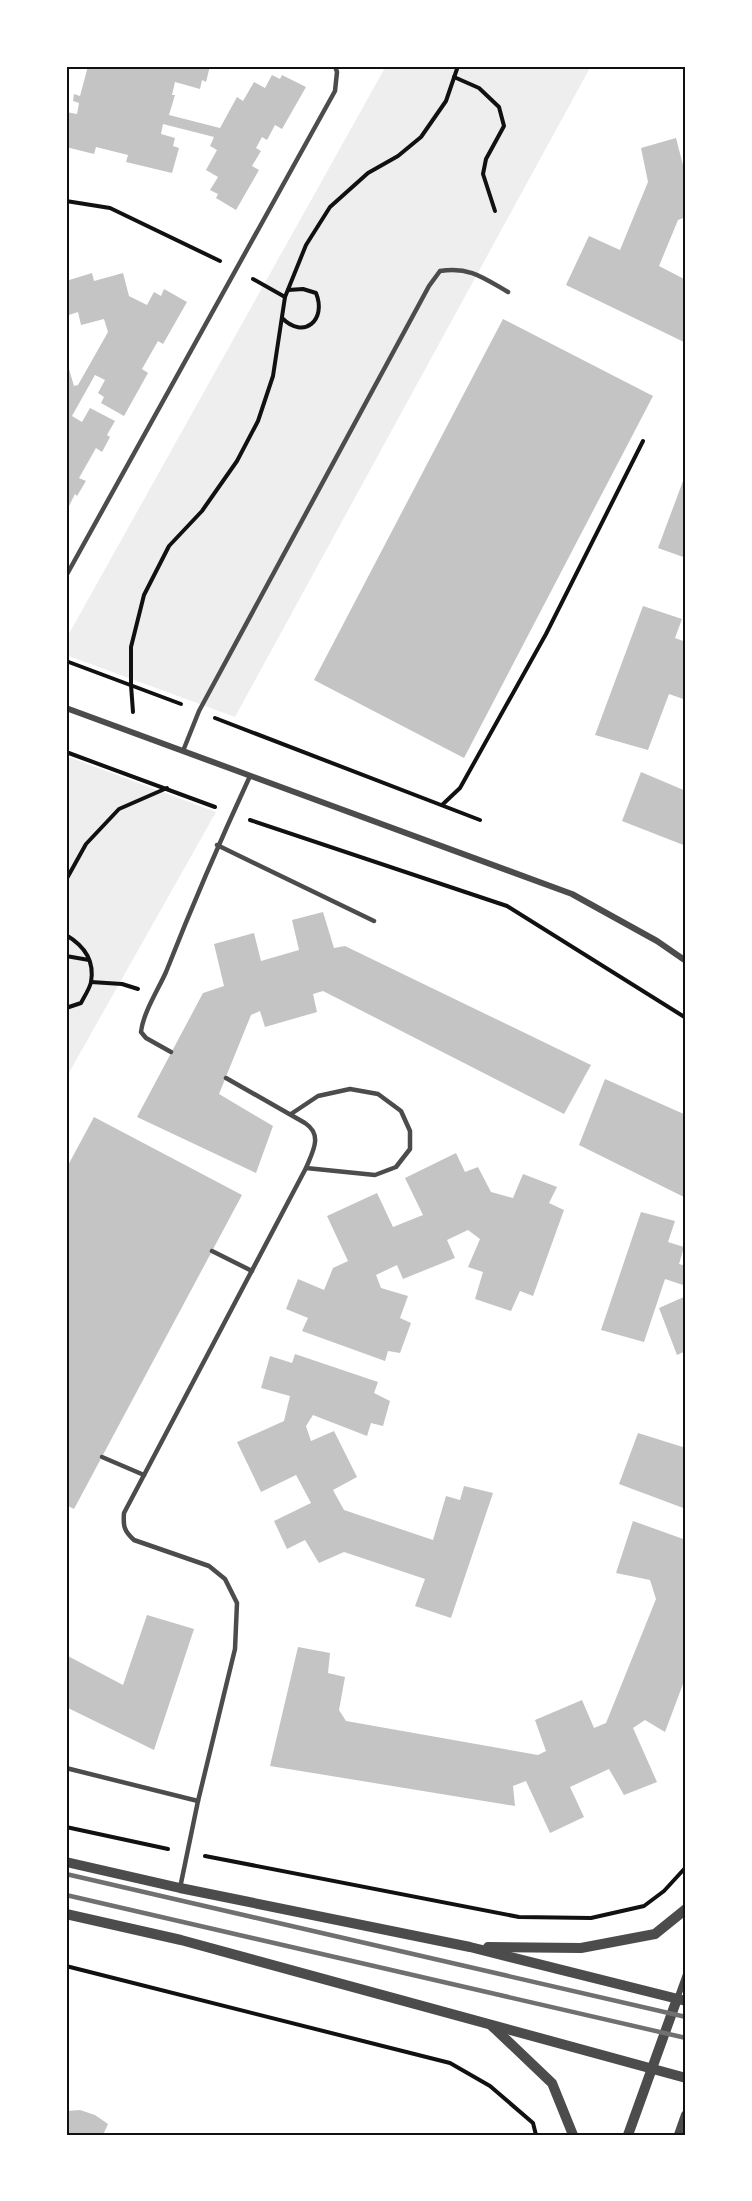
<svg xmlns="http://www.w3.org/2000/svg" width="752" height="2201" font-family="'Fira Sans',sans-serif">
  <rect width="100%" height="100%" fill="#fff"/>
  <g fill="#eee">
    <path d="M386,66H591L235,717L66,655V639Z"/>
    <path d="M66,756L216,812L66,1078Z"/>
  </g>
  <g fill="#c4c4c4">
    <path d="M88,66H210L206,82L202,80L200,89L175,82L172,95H175L169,115L220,128L237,97L243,101L254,82L265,88L272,75L280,79L282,75L306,87L282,129L275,125L267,140L262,137L256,148L261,151L252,166L259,170L236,210L216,198L218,194L210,190L218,177L206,170L217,150L210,146L214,137L163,124L161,134L175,138L173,146L179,148L172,173L126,162L128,155L96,147L94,154L66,147V112L77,114L79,103L73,101L74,94L80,96Z"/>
    <path d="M676,138L683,165L686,164V217L678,220L659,266L686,280V343L566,285L589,236L620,250L648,182L641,148Z"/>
    <path d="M92,273L94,281L123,273L129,296L147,305L154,292L161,296L164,289L187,302L163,344L158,341L142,369L148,373L124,416L101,403L104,397L98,393L105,380L95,375L72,416L82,422L90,408L115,421L107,435L110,437L102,452L96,448L79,478L86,481L77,496L75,494L68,508L66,359L74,386L78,385L108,332L104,319L81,325L78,312L66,316V281Z"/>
    <path d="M503,319L653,396L464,758L314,680Z"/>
    <path d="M686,473V558L658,548Z"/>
    <path d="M643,606L682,619L675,638L686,642V700L669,694L648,750L595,735Z"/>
    <path d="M641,772L686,791V846L622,821Z"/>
    <path d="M323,912L334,948L345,946L591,1065L564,1114L323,991L313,994L317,1012L265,1027L260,1011L251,1015L219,1094L273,1126L256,1173L137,1117L203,993L224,986L214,944L254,933L261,961L299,950L292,920Z"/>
    <path d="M605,1079L686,1115V1198L579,1145Z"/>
    <path d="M94,1117L242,1195L74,1509L66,1505V1169Z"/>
    <path d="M456,1153L465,1172L478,1167L491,1192L513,1198L523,1174L557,1187L549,1203L564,1210L533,1296L520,1291L511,1311L475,1299L483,1272L468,1267L480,1239L468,1230L447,1240L455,1258L403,1279L397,1265L376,1275L381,1288L408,1296L400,1318L411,1323L400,1353L388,1351L385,1361L302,1331L308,1318L286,1309L298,1279L324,1290L333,1268L348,1261L327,1216L377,1193L393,1227L423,1215L405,1178Z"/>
    <path d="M641,1212L675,1221L668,1242L684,1247L679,1264L686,1266V1291L683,1285L665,1279L644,1342L601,1330Z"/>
    <path d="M686,1296V1351L677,1355L659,1308Z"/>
    <path d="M295,1354L378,1382L374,1393L390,1401L383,1426L371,1423L367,1436L313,1415L306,1426L311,1441L334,1431L357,1477L333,1490L344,1510L433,1540L446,1496L460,1500L464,1486L493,1493L451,1618L415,1606L425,1579L344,1552L319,1563L305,1540L287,1549L274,1521L311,1503L296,1475L261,1492L237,1442L284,1421L290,1396L261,1388L270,1356L292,1363Z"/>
    <path d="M638,1433L686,1448V1509L619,1484Z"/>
    <path d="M633,1521L686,1540V1676L665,1732L645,1720L633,1728L657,1782L624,1795L609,1769L570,1787L584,1817L550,1833L526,1781L513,1786L515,1806L270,1766L298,1647L330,1653L328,1673L345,1677L339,1710L346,1721L538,1755L546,1751L535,1720L582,1700L594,1728L606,1723L656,1599L650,1580L616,1573Z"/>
    <path d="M147,1615L194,1629L154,1750L66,1707V1655L123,1685Z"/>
    <path d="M80,2110L95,2115L108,2124L103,2135H66V2111Z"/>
  </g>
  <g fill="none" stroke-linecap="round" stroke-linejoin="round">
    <g stroke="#111" stroke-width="4">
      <path d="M454,77L479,88L499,107L504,126L486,159L483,174L495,211"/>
      <path d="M66,201L110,208L220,261"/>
      <path d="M253,279L285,297"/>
      <path d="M282,318C304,340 327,320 316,293L303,289L288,290"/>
      <path d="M66,661L181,704"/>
      <path d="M133,712L131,685V647L144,595L169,546L202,511L237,461L258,421L273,376L285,297L306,245L330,207L368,173L398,156L421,137L446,101L458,66"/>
      <path d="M215,718L480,820"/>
      <path d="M66,752L215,807"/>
      <path d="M442,805L460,788L546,634L643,441"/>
      <path d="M250,820L507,906L686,1018"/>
      <path d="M66,880L86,844L119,809L167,788"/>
      <path d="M66,935C83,945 95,960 91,982C90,988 84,997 81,1003L66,1008"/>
      <path d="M66,956L89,960"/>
      <path d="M91,982L122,984L138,989"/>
      <path d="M66,1827L168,1849"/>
      <path d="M205,1856L519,1917L591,1918L644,1906L664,1891L686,1867"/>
      <path d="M66,1966L450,2063L490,2086L533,2123L536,2135"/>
    </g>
    <g stroke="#4c4c4c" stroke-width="4.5">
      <path d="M66,576L335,91L337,72L335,66"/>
      <path d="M183,751L199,711L429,286L440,271C469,266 484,278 508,292"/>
      <path d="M217,845L374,921"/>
      <path d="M171,1052L146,1038L141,1032C143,1013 158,990 166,972C192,906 220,841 250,776"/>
      <path d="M291,1114L318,1096L350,1089L378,1094L401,1111L410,1131V1149L396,1167L375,1175L306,1168"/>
      <path d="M212,1251L252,1271"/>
      <path d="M102,1457L144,1475"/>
      <path d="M66,1768L198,1801"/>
      <path d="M180,1888L198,1801L235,1649L237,1603L225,1579L209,1566L134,1540C124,1531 123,1526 124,1513L306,1168C313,1151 323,1135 305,1123L226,1078"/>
    </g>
    <g stroke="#4c4c4c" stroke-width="6">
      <path d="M66,708L572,894L657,941L686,961"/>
      <path d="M677,1999L686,1974"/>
    </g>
    <g stroke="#4c4c4c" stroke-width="10">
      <path d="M66,1862L180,1888L470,1947L686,2001"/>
      <path d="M66,1914L181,1940L686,2078"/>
      <path d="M488,1947L581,1948L655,1934L686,1909"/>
      <path d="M492,2026L552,2083L573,2135"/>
      <path d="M628,2135L677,1999"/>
      <path d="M679,2135L686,2115"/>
    </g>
    <g stroke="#707070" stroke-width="4.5">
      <path d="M66,1874L686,2017"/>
      <path d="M66,1895L686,2038"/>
    </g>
  </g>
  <rect width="752" height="2201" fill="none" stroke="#ffffff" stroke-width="135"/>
  <rect x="68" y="68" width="616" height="2066" fill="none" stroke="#111" stroke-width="2"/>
</svg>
